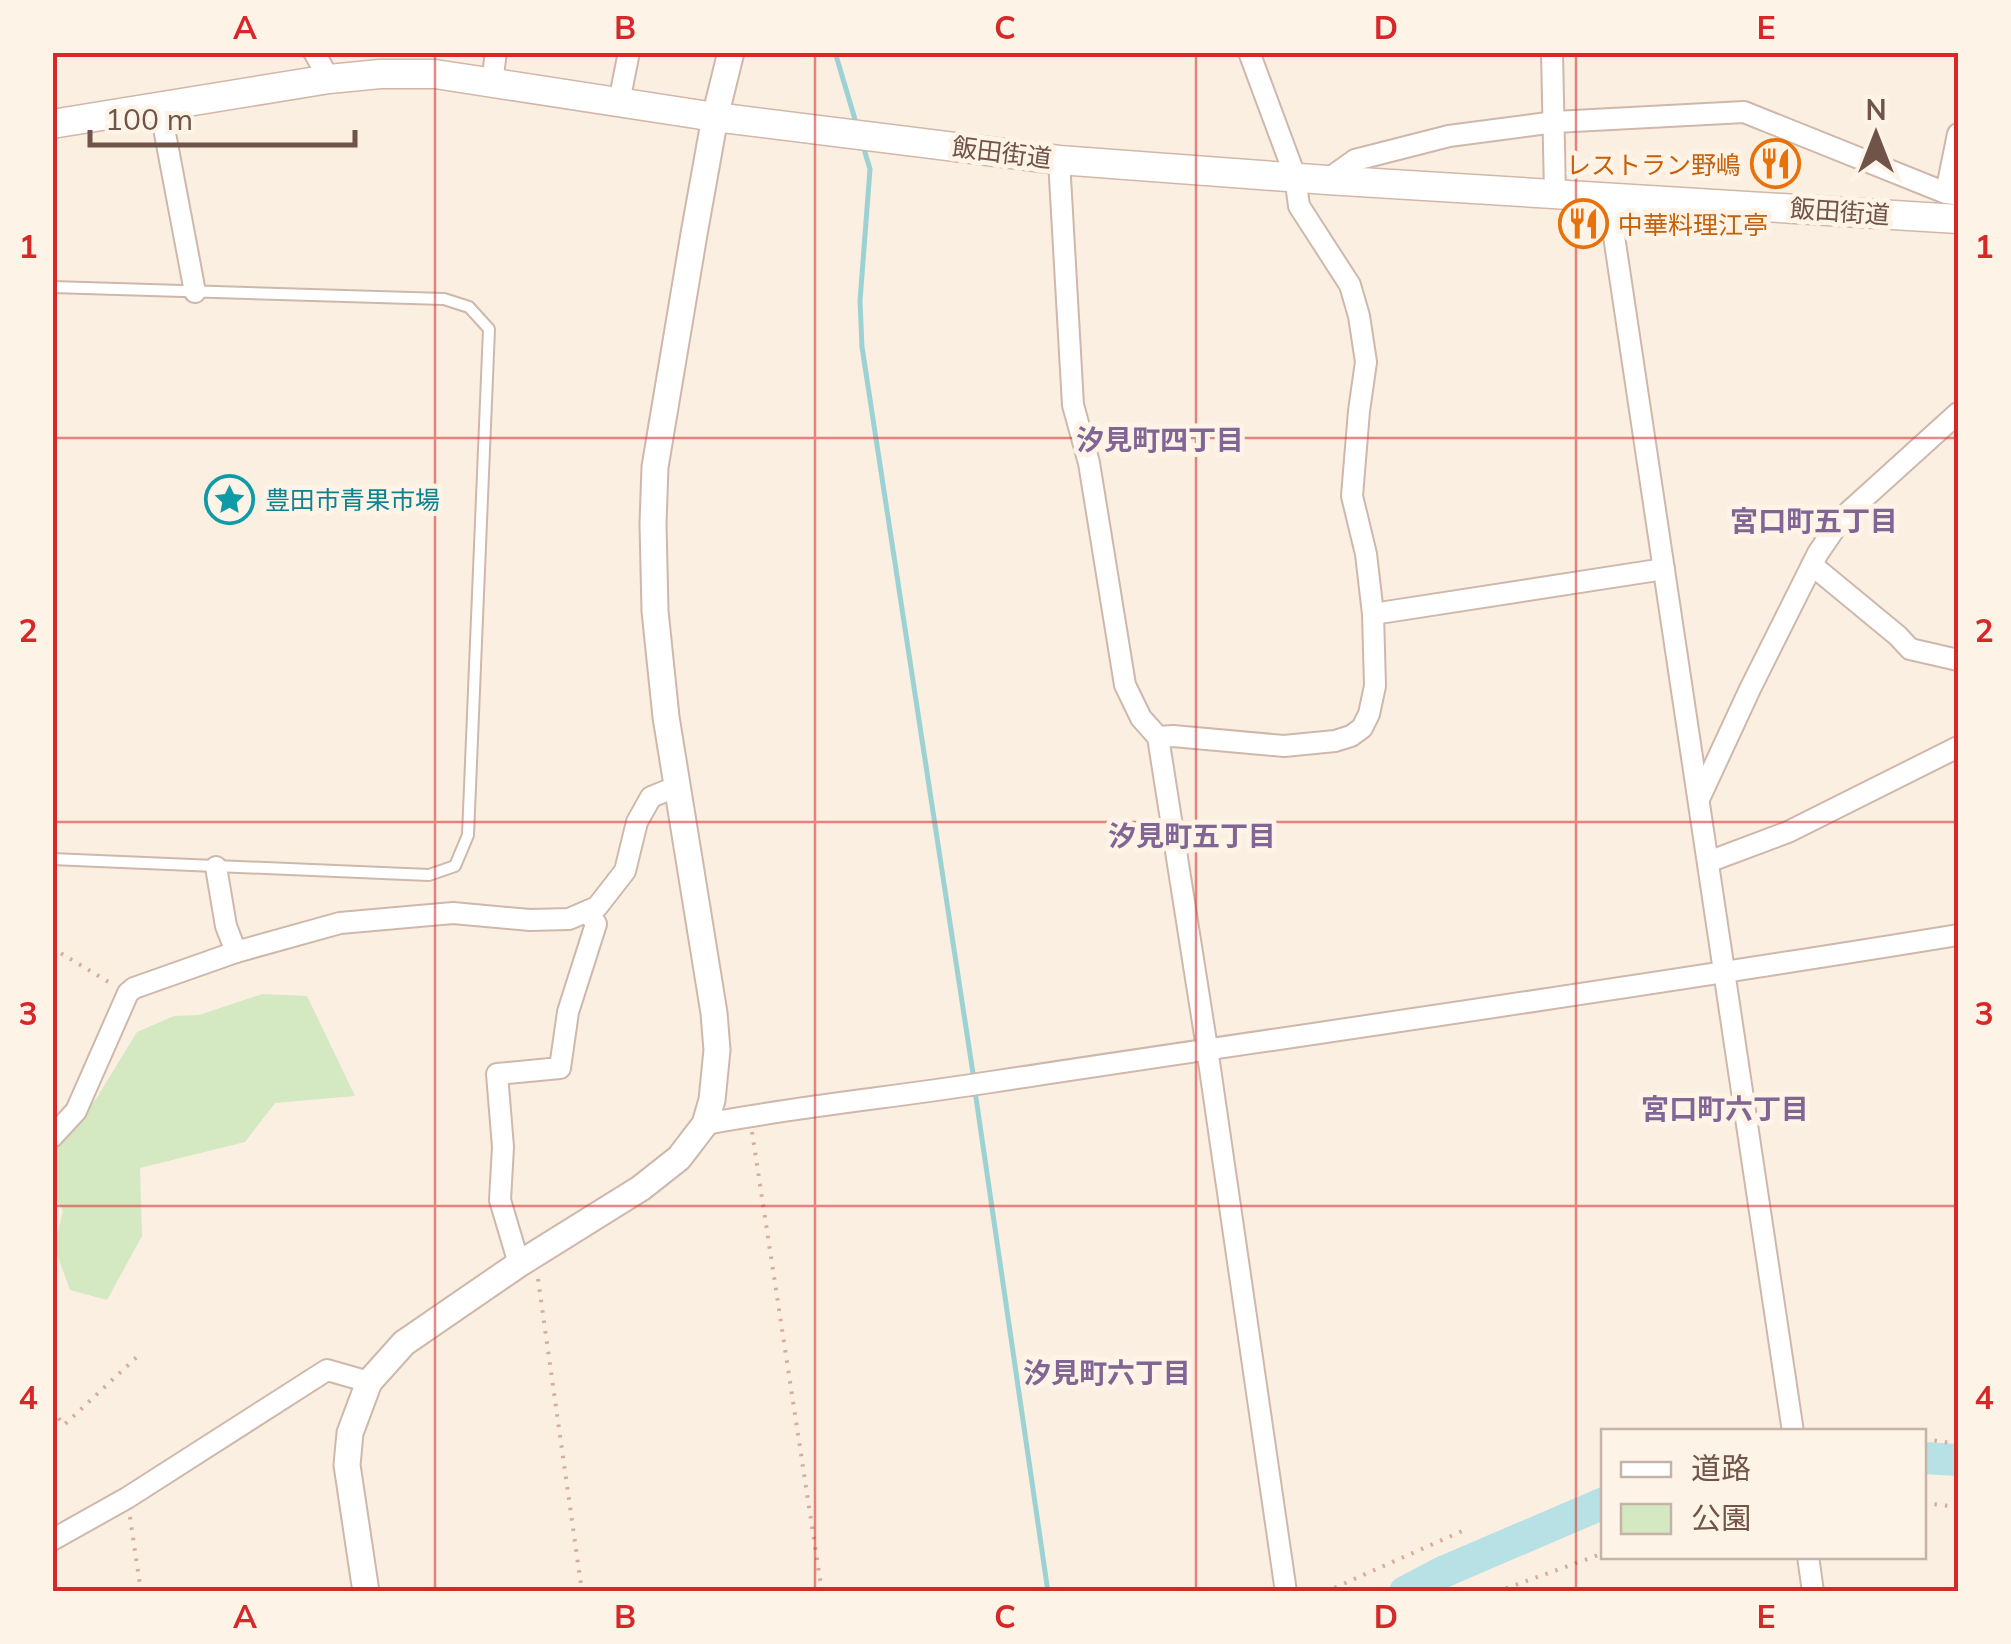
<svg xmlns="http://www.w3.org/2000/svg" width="2011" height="1644" font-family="Mulish,'Noto Sans JP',sans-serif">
  <rect width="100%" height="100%" fill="#fbefe1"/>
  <path fill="#d4e8c1" d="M262,994L307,996L355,1096L275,1103L245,1142L140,1168L142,1236L107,1300L70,1290L54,1246L63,1211L53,1192L52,1146L96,1099L137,1032L174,1016L199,1015Z"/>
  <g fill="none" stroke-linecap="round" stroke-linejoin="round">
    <g stroke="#9dd2d5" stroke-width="5">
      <path d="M835,52L857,126"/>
      <path d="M863,146L870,169L860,301L862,347L974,1080"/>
      <path d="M975,1091L1048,1592"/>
    </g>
    <g stroke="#b7e1e4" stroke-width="32">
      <path d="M1924,1458L1958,1460"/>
      <path d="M1405,1592L1443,1572L1604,1503"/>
    </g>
    <defs>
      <path id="service" d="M52,287L444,299L469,307L489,329L468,835L455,866L429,875L52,859"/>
      <g id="minor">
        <path d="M314,52L329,79"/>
        <path d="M1552,52L1555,193"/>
        <path d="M492,82L496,52"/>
        <path d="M619,102L629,52"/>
        <path d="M160,107L195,292"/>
        <path d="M1059,160L1073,405L1089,463L1125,685L1141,718L1158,737L1207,1048L1286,1592"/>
        <path d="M1327,180L1355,160L1449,136L1555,122L1744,112L1946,193L1958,195"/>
        <path d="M1946,193L1958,134"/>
        <path d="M1608,196L1793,1432"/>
        <path d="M1812,565L1898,636L1910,649L1958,660"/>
        <path d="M1373,614L1664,569"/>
        <path d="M1158,737L1173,736L1284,746L1335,741L1351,736L1362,728L1369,714L1375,686L1373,614L1366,554L1352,496L1359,411L1366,362L1359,316L1350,285L1299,206L1295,176L1249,52"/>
        <path d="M1699,799L1750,689L1818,553L1842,518L1958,413"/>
        <path d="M1708,862L1788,832L1958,747"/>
        <path d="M216,867L226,926L236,952"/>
        <path d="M705,1124C800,1106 896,1097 991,1082C1313,1033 1636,988 1958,935"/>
        <path d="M52,1137L76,1111L128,993L134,988L236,952L340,923L453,913L530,920L569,919L597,907L625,871L637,822L651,797L678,786"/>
        <path d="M519,1264L500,1200L503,1147L497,1074L560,1068L568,1012L596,924L588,911"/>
        <path d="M52,1540L127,1498L327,1370L369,1382"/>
        <path d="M1808,1556L1813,1592"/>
      </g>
      <path id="tertiary" d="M366,1592L347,1465L350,1433L369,1382L404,1343L519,1264L641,1188L679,1158L705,1124L712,1100L717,1050L714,1013L666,717L655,611L653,524L655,467L694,234L715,117L731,52"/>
      <path id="secondary" d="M52,124L329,79L380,74H435L715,117L1059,160L1327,180L1958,219"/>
    </defs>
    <use href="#service" stroke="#ceb8ab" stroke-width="14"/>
    <use href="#minor" stroke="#ceb8ab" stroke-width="24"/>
    <use href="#tertiary" stroke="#ceb8ab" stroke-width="29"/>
    <use href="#secondary" stroke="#d1b7a9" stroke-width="31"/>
    <g stroke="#d4ae9d" stroke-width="4" stroke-dasharray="2.5 8" stroke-linecap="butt">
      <path d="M52,948L112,984"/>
      <path d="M752,1132L822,1592"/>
      <path d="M538,1279L582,1592"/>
      <path d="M52,1410L64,1425L140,1354"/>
      <path d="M1924,1439L1958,1444"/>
      <path d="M1924,1503L1958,1507"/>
      <path d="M130,1517L141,1592"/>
      <path d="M1325,1592L1469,1528"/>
      <path d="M1496,1592L1604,1553"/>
    </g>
    <use href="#service" stroke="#fff" stroke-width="10"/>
    <use href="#minor" stroke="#fff" stroke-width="20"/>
    <use href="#tertiary" stroke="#fff" stroke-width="25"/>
    <use href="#secondary" stroke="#fff" stroke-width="28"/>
  </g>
  <path fill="none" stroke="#d62828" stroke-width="2.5" stroke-opacity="0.55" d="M435,52V1592M815,52V1592M1196,52V1592M1576,52V1592M52,438H1958M52,822H1958M52,1206H1958"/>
  <defs>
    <symbol id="restaurant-ring" viewBox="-11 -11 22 22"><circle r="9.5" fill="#fef3e7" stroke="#e8710a" stroke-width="1.5"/><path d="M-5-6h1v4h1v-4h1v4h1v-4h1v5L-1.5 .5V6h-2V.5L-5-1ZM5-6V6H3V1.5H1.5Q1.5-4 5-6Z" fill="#e8710a"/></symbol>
    <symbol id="sight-ring" viewBox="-11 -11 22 22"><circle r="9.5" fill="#fef3e7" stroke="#0f9aa8" stroke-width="1.5"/><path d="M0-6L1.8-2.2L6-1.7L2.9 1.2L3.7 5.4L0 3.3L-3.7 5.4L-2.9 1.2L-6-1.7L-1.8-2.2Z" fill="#0f9aa8"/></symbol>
  </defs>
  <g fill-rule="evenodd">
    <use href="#restaurant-ring" x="1748" y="136" width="55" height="55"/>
    <use href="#restaurant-ring" x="1556" y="196" width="55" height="55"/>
    <use href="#sight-ring" x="202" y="472" width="55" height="55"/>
  </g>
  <g text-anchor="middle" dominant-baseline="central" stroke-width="10" stroke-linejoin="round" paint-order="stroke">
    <g font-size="25" fill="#715449" stroke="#fef3e7">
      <text transform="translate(1002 152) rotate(7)">飯田街道</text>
      <text transform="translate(1840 211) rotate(4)">飯田街道</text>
    </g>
    <g font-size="25" fill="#c56008" stroke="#fef3e7" text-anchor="end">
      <text x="1741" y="164">レストラン野嶋</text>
      <text x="1618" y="224" text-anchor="start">中華料理江亭</text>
    </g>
    <g font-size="25" fill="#0d838f" stroke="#fef3e7" text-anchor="start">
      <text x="265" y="499">豊田市青果市場</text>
    </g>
    <g font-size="28" font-weight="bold" fill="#806595" stroke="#fef3e7">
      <text x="1160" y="439">汐見町四丁目</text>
      <text x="1814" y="520">宮口町五丁目</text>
      <text x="1192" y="835">汐見町五丁目</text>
      <text x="1725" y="1108">宮口町六丁目</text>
      <text x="1107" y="1372">汐見町六丁目</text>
    </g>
  </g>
  <rect width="2011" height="1644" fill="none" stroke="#fef3e7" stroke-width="110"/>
  <rect x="1601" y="1429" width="325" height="130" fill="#fef3e7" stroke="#c6b3a8" stroke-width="2.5"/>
  <rect x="1621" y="1462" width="50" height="15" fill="#ffffff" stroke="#c6b3a8" stroke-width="2.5"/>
  <text x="1691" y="1479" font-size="30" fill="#715449">道路</text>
  <rect x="1621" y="1504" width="50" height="30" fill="#d4e8c1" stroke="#c6b3a8" stroke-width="2.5"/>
  <text x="1691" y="1529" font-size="30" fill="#715449">公園</text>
  <g transform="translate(1876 135)" stroke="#fef3e7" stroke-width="8" paint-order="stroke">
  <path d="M0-8L18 38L0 25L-18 38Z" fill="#715449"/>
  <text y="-15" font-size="28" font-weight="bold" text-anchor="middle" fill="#715449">N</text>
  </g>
  <path d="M90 130v15h265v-15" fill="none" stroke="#715449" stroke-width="5"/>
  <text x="105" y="130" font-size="30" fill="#715449" stroke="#fef3e7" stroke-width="8" paint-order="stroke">100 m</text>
  <rect x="55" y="55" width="1901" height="1534" fill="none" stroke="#d62828" stroke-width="4"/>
  <g font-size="32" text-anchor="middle" font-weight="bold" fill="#d62828">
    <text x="245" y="39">A</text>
    <text x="625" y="39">B</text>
    <text x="1005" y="39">C</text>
    <text x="1386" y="39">D</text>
    <text x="1766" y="39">E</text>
    <text x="28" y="258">1</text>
    <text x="1984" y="258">1</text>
    <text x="28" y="642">2</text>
    <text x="1984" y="642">2</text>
    <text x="28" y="1025">3</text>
    <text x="1984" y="1025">3</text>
    <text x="28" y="1409">4</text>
    <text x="1984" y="1409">4</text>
    <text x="245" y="1628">A</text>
    <text x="625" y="1628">B</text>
    <text x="1005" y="1628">C</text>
    <text x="1386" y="1628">D</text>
    <text x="1766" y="1628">E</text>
  </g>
</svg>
